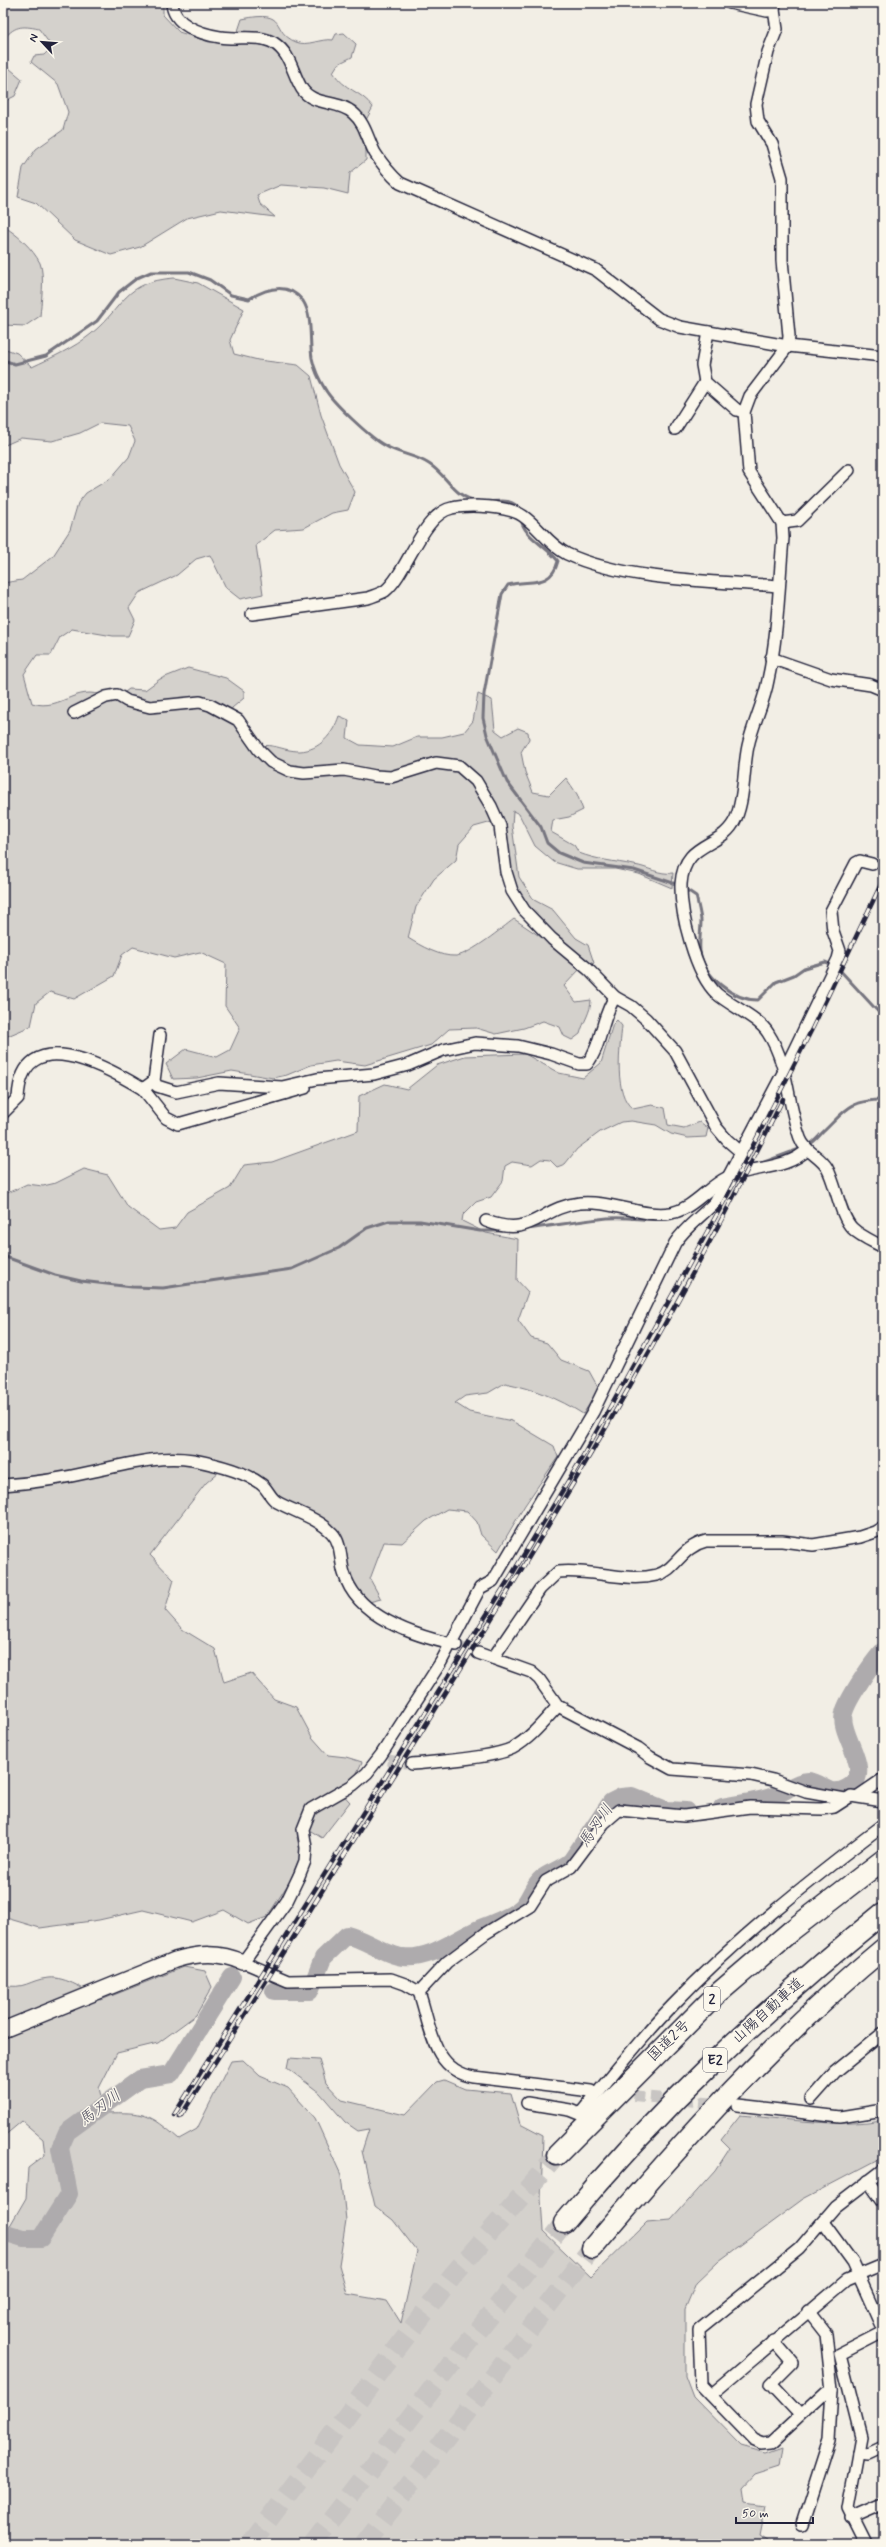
<svg xmlns="http://www.w3.org/2000/svg" width="886" height="2547" font-family="Mynerve,'Klee One',sans-serif">
  <rect width="100%" height="100%" fill="#f2eee5"/>
  <filter id="ink" filterUnits="userSpaceOnUse"><feTurbulence type="fractalNoise" baseFrequency=".025" numOctaves="2"/><feDisplacementMap in="SourceGraphic" scale="8" xChannelSelector="R" yChannelSelector="G"/><feConvolveMatrix kernelMatrix="1 2 1 2 8 2 1 2 1" color-interpolation-filters="sRGB"/></filter>
  <g filter="url(#ink)">
    <g fill="#d4d1cc" stroke="#7b7a84">
      <path d="M3,3H163V15L179,32L209,42H228L238,31L242,19C290,9 269,31 296,42C307,47 321,38 333,40L336,34L344,33L356,44L352,57L338,64L333,72C345,91 360,90 373,107L359,133L366,149V160L350,173L348,194L324,188L281,185L257,195L260,204L275,217L221,210L187,218L140,247L111,255L75,240L36,203L18,197L23,168L36,149L63,130L68,112L58,84L31,62L34,56L44,55L52,47L39,29C21,25 14,26 3,40Z"/>
      <path d="M3,63L22,79L15,96L3,102Z"/>
      <path d="M3,226C17,234 33,249 40,263C45,275 41,304 40,316L25,326L3,325Z"/>
      <path d="M174,278L198,283L244,309L230,340L234,354L258,360L298,365L311,376L321,415L339,464L355,492L348,510L332,513L304,528L275,530L256,545L263,594L240,599L226,588L210,555L196,559L177,575L139,593L129,608L135,620L128,636H113L72,629L60,637L51,655H37L24,674L32,703C63,713 78,678 113,701L129,689L145,690L160,679L188,668L226,678L244,691V698L232,708L229,720L242,728L251,748C274,741 280,751 300,751C320,750 333,734 339,716L349,720L347,738L360,745L393,747L417,737H442L464,732L473,721L478,694L492,700L495,730L503,736L518,728L528,732L529,739L521,752L525,772L533,792L549,795L566,778L577,794L583,810L569,817L553,820L551,832L574,845L579,853C597,860 614,861 634,865C648,867 659,875 673,873L672,888L639,874L615,869H577L554,862L535,846L519,814L513,811L512,826L519,877L534,900L553,910L576,938L588,945L594,963L590,966L551,932L542,920L522,901L513,882L500,825L492,822L474,827L459,844L456,860L434,879L416,907L408,938C421,946 440,957 456,956C471,954 502,928 514,919L556,947L580,969L564,986L576,1002L591,1000C591,1012 583,1022 580,1034L572,1040L564,1036L560,1027L543,1021L524,1028L496,1034L476,1028L449,1029L431,1045L365,1065L336,1061L311,1065L287,1075L273,1078L232,1071L197,1078L173,1079L166,1064L186,1049L217,1057L230,1050L240,1028L225,1006L226,964L200,952L174,958L133,947L122,955L114,976L74,999L50,992L36,1003L31,1026L3,1038V583L22,580L53,556L70,530L78,503L86,493L111,478L129,457L135,441L128,426L100,423L80,433L52,441L21,438L3,446V348L17,353L32,367C51,358 74,348 91,334C125,306 123,282 174,278Z"/>
      <path d="M617,1020L622,1026C620,1048 613,1094 633,1109L652,1105L665,1108L668,1125L684,1128L700,1122L708,1128L706,1137L688,1138L671,1134L656,1125L631,1121L621,1122L600,1132L577,1149L565,1164L557,1167L550,1160L541,1159L532,1165L512,1162L505,1166L503,1181L491,1197L476,1202L463,1215L462,1221L486,1233L518,1239L517,1280L528,1292L518,1320L531,1338L547,1343L561,1360L589,1371L599,1389L583,1414C558,1398 534,1389 505,1383L488,1393L465,1396L455,1403L469,1412L512,1421L554,1446L558,1457L525,1505L498,1551L481,1535L477,1522L467,1511L447,1509L426,1521L402,1543L384,1542L370,1579L381,1599L369,1602L349,1578L338,1533L285,1503L259,1476L227,1465L206,1483L150,1555L174,1580L165,1610L182,1629L215,1649L224,1682L251,1673L274,1699L296,1707L312,1737L328,1755L346,1757L362,1762L355,1777L338,1789L350,1802L322,1838L311,1831L297,1837L301,1855L290,1881L267,1917L248,1924L224,1910L192,1922L143,1910L99,1920L40,1928L3,1917V1195L27,1184L43,1186L56,1183L84,1169L108,1175L128,1207L159,1230L175,1228L187,1212L230,1188L244,1165L272,1162L358,1131L359,1096L385,1084L407,1089L437,1065L465,1056L525,1054L559,1073L583,1078L601,1063L613,1024Z"/>
      <path d="M184,1967L205,1971L212,1987L196,2015L158,2043L117,2053L99,2088L105,2113C145,2112 149,2113 179,2139L197,2129L231,2061L243,2060L260,2076L288,2088L315,2118L341,2175L346,2220L339,2265L347,2294L387,2301L401,2323L417,2251L393,2220L375,2206L362,2151L369,2129L358,2131L345,2122L320,2093L287,2068L289,2058L319,2060L326,2083L342,2100L405,2115L437,2082L444,2080L465,2089L511,2093L520,2124L543,2136L541,2199L543,2231L591,2277L647,2222L671,2220L715,2171L730,2148L721,2139L740,2115C776,2118 851,2129 883,2119V2157L803,2199L719,2261L696,2283L685,2309V2376L693,2397L741,2446L766,2453L783,2447L780,2467L755,2475L743,2488L745,2502L765,2505L759,2535L773,2544H3V2270L8,2229L26,2198L28,2168L45,2155L43,2139L22,2121L3,2137V1985C25,1990 29,1980 48,1978C66,1976 87,1991 101,2000Z"/>
    </g>
    <g fill="none" stroke-linecap="round" stroke-linejoin="round">
      <g stroke="#76747f" stroke-width="3">
        <path d="M3,360L15,364L46,356L97,321L119,292L137,278L151,272H189L210,280L231,295L249,299C267,288 288,281 303,301C313,316 309,341 312,358C314,368 320,381 325,389C332,402 371,438 384,445C398,454 416,455 429,464C448,476 454,498 478,501"/>
        <path d="M488,502C500,501 513,498 520,510"/>
        <path d="M521,518C522,536 548,547 558,561C551,589 529,579 508,585L502,594L484,694L483,718L487,735L507,782L541,827L547,843L559,853L583,863L634,870L679,885"/>
        <path d="M684,888L696,896C698,904 700,912 701,920C701,930 699,941 700,951C704,977 733,1000 758,1000L776,982L794,975L804,968L825,962L832,965"/>
        <path d="M837,967L883,1017"/>
        <path d="M807,1146C815,1142 818,1137 823,1132C846,1110 849,1100 883,1100"/>
        <path d="M759,1164L802,1148"/>
        <path d="M526,1229C550,1226 575,1222 599,1219C641,1212 670,1235 707,1198"/>
        <path d="M3,1256L55,1275L81,1281L132,1287L163,1288L292,1269L339,1248L367,1228L389,1221H420L480,1231H512"/>
      </g>
      <g stroke="#aeabad" stroke-width="18">
        <path d="M722,1807C744,1802 766,1802 786,1790C792,1786 800,1781 808,1781C824,1782 828,1798 847,1788C877,1773 837,1734 844,1713C847,1700 873,1661 883,1651"/>
        <path d="M274,1991H310L323,1958L347,1935C364,1939 388,1956 403,1957C429,1960 453,1941 476,1930C491,1923 509,1919 522,1907C531,1898 532,1886 542,1878C552,1871 562,1869 571,1861L611,1802L621,1797L632,1796L666,1810L686,1811"/>
        <path d="M3,2232L23,2238H41L69,2194L60,2148L67,2132L140,2079L171,2074L232,1977"/>
      </g>
      <g stroke="#c8c5c3" stroke-width="11" stroke-dasharray="11 5.5" stroke-linecap="butt">
        <path d="M872,864L883,866"/>
        <path d="M456,1646L478,1653"/>
        <path d="M388,1760L412,1764"/>
        <path d="M617,2094L721,2104"/>
      </g>
      <g stroke="#c8c5c3" stroke-width="20" stroke-dasharray="20 10" stroke-linecap="butt">
        <path d="M250,2544L452,2276L557,2155"/>
        <path d="M313,2544L449,2367L564,2223"/>
        <path d="M364,2544L592,2248"/>
      </g>
      <defs>
        <g id="street">
          <path d="M172,3C173,25 201,34 220,37C237,40 259,34 274,43C291,54 292,73 302,89C313,106 339,100 353,113C365,123 368,140 375,153C382,164 390,174 400,183L596,270L659,319L680,327L788,346L883,356"/>
          <path d="M730,3L767,11L774,10"/>
          <path d="M775,3L774,10L777,29L768,52L756,104L758,121L772,144L782,178V260L789,336L788,346L750,396L744,412L749,472L782,523L783,538C779,583 778,636 768,680C764,703 753,723 748,746C743,769 745,796 736,818C722,850 684,839 681,884C680,912 695,974 717,994C731,1006 759,1018 768,1033C789,1065 787,1104 800,1138C805,1152 820,1156 827,1168C836,1184 840,1216 852,1228C860,1236 872,1241 883,1247"/>
          <path d="M708,332L702,365L705,382L737,410L744,412"/>
          <path d="M675,429L705,382"/>
          <path d="M782,523L797,521L849,470"/>
          <path d="M252,614L368,598C373,596 380,594 385,591C408,572 422,514 452,508C469,504 509,506 523,516C539,527 549,545 567,554C625,581 715,581 779,586"/>
          <path d="M771,658L831,679L871,685L883,690"/>
          <path d="M74,713L106,697L117,695L127,701L150,707L200,702L210,705L238,720L259,750L271,762L290,771L304,773L344,770L375,776L391,777L436,763L459,766L476,781L491,806L500,826L506,872L512,891L524,910L552,939L588,969L615,997L631,1006L646,1019L675,1051L716,1127L727,1140L742,1153"/>
          <path d="M160,1035L154,1081L157,1086L176,1092L219,1083L282,1087L317,1079L374,1074L408,1065L443,1050L475,1043L518,1046L551,1054L579,1064H587C602,1045 601,1018 615,997"/>
          <path d="M154,1081L143,1089L166,1118L178,1124L305,1088"/>
          <path d="M3,1113L18,1098C22,1020 107,1067 143,1089"/>
          <path d="M486,1221C534,1239 539,1207 580,1203C610,1200 644,1218 671,1213C694,1208 707,1187 728,1177C753,1166 786,1170 807,1150"/>
          <path d="M3,1485C34,1483 65,1478 95,1471C128,1464 159,1455 193,1460C214,1464 244,1471 261,1484C268,1489 270,1498 277,1502C295,1512 318,1518 332,1533C342,1543 340,1561 344,1573C357,1618 415,1636 456,1645"/>
          <path d="M478,1653L531,1672L539,1679L558,1706L638,1748L650,1757L672,1769L751,1775L773,1780L806,1792L845,1799"/>
          <path d="M493,1658L540,1589L558,1572C591,1568 624,1583 657,1575C676,1570 681,1547 706,1541H782L813,1545L860,1537L875,1532L883,1527"/>
          <path d="M412,1764C435,1762 493,1758 513,1748C531,1738 544,1721 558,1706"/>
          <path d="M858,1796L883,1779"/>
          <path d="M419,1992L447,1962L486,1933L530,1906L546,1881L571,1867L604,1823L619,1810L684,1816L750,1807L822,1809L834,1807L851,1796L883,1801"/>
          <path d="M591,2091L474,2077C432,2070 431,2026 419,1992L405,1984L391,1979L288,1981L243,1962L287,1901L299,1876L305,1861L306,1848L303,1829L311,1809L353,1785L367,1773L381,1755L441,1662L480,1588L493,1581L593,1412L675,1243C685,1227 702,1216 715,1202L784,1071L838,959L840,951L833,931L831,911L856,863L860,861L872,864"/>
          <path d="M811,2099L835,2072L883,2033"/>
          <path d="M527,2103L570,2110L580,2114C610,2078 639,2040 672,2006C736,1939 809,1881 883,1825"/>
          <path d="M738,2105L840,2117L883,2110"/>
          <path d="M868,2181L883,2202"/>
          <path d="M823,2222L853,2263L883,2330"/>
          <path d="M773,2341L792,2363L771,2384L800,2415"/>
          <path d="M832,2390L826,2392L772,2442L762,2443L753,2439L701,2385L699,2330L799,2249L835,2207L883,2170"/>
          <path d="M711,2395L847,2280L883,2265"/>
          <path d="M858,2453L868,2454L883,2447"/>
          <path d="M851,2518L883,2504"/>
          <path d="M802,2524L829,2440L832,2390L826,2334L808,2311"/>
          <path d="M866,2544L848,2508L861,2437L840,2354L883,2332"/>
        </g>
        <path id="secondary" d="M3,2030L175,1960C200,1953 219,1952 243,1962"/>
        <g id="highway">
          <path d="M557,2155L715,1996L792,1930L883,1860"/>
          <path d="M564,2223C660,2107 766,2008 883,1913"/>
          <path d="M592,2248C682,2142 775,2038 883,1949"/>
        </g>
      </defs>
      <use href="#street" stroke="#22223b" stroke-width="14"/>
      <use href="#secondary" stroke="#22223b" stroke-width="18"/>
      <use href="#highway" stroke="#22223b" stroke-width="23"/>
      <use href="#street" stroke="#fbf7ec" stroke-width="11"/>
      <use href="#secondary" stroke="#fbf7ec" stroke-width="15"/>
      <use href="#highway" stroke="#fbf7ec" stroke-width="20"/>
      <defs>
        <g id="rail">
          <path d="M174,2115L514,1571L579,1463L732,1187L813,1027L883,880"/>
          <path d="M180,2117C254,2003 325,1885 398,1769C535,1551 669,1331 783,1099"/>
        </g>
      </defs>
      <use href="#rail" stroke="#22223b" stroke-width="4.5"/>
      <use href="#rail" stroke="#fbf7ec" stroke-width="3" stroke-dasharray="9" stroke-linecap="butt"/>
    </g>
  </g>
  <g text-anchor="middle" dominant-baseline="central" stroke-width="3" stroke-linejoin="round" paint-order="stroke">
    <g fill="#fbf7ec" stroke="#636270" stroke-width="1">
      <rect x="704" y="1987" width="16" height="24" rx="3"/>
      <rect x="703" y="2048" width="24" height="24" rx="3"/>
    </g>
    <g font-size="14" font-weight="bold" fill="#22223b">
      <text x="712" y="1999">2</text>
      <text x="715" y="2060">E2</text>
    </g>
    <g font-size="15" fill="#22223b" stroke="#fbf7ec">
      <text transform="translate(768 2011) rotate(-42)">山陽自動車道</text>
      <text transform="translate(669 2041) rotate(-44)">国道2号</text>
    </g>
    <g font-size="16" font-style="italic" fill="#535263" stroke="#fbf7ec">
      <text transform="translate(596 1826) rotate(-55)">馬刃川</text>
      <text transform="translate(100 2108) rotate(-37)">馬刃川</text>
    </g>
  </g>
  <rect width="886" height="2547" fill="none" stroke="#fbf7ec" stroke-width="16"/>
  <rect x="8" y="8" width="870" height="2531" fill="none" stroke="#22223b" stroke-width="1.5" filter="url(#ink)"/>
  <g transform="translate(42 42) rotate(296)" stroke="#fbf7ec" stroke-width="3" paint-order="stroke">
  <path d="M0-3L7 15L0 10L-7 15Z" fill="#22223b"/>
  <text y="-6" font-size="11" font-weight="bold" text-anchor="middle" fill="#22223b">N</text>
  </g>
  <path d="M736 2517v6h77v-6" fill="none" stroke="#22223b" stroke-width="2"/>
  <text x="742" y="2517" font-size="12" fill="#22223b" stroke="#fbf7ec" stroke-width="3" paint-order="stroke">50 m</text>
</svg>
